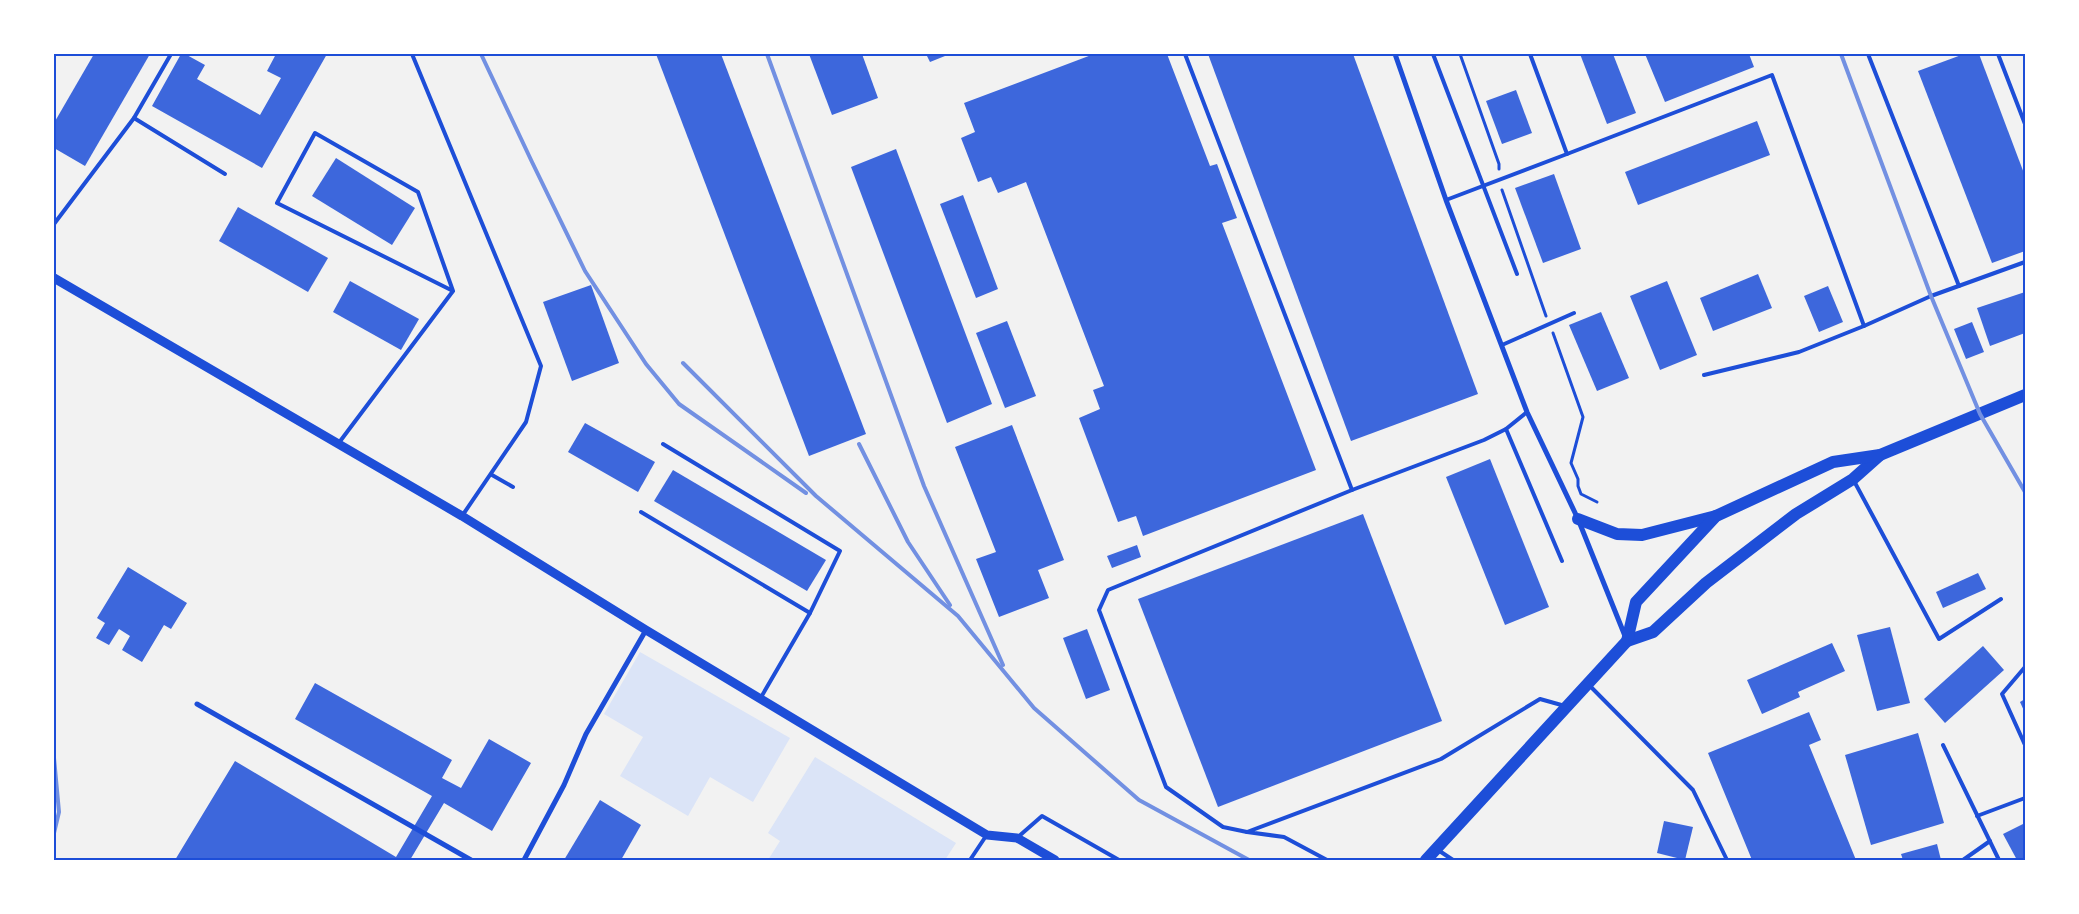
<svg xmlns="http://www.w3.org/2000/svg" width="2079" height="914" font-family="'Times New Roman',serif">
  <rect width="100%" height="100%" fill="#f2f2f2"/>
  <g fill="#dbe4f7">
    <path d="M640,652L790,738L753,802L710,777L688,816L620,776L643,737L604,714Z"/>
    <path d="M815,757L956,843L945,860H768L780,841L768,833Z"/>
  </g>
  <g fill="#3d67dc">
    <path d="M94,54H150L85,166L54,148V123Z"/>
    <path d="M181,54H185L205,65L197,79L260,115L281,78L267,71L276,54H327L262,168L152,106Z"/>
    <path d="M656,54H721L866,434L809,456Z"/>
    <path d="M809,54H862L878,98L832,115Z"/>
    <path d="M926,54H950L930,62Z"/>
    <path d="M1094,54H1167L1210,166L1217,164L1237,218L1222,223L1316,470L1143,536L1136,516L1118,522L1079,418L1100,409L1093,390L1104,386L1026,182L998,193L991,177L978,182L961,138L975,132L964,103Z"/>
    <path d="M1208,54H1353L1478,394L1351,441Z"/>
    <path d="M1580,54H1613L1636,113L1607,124Z"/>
    <path d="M1645,54H1749L1754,67L1665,102Z"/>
    <path d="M1964,54H1979L2025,176V251L1992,263L1918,71Z"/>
    <path d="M1516,90L1532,133L1502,144L1486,101Z"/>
    <path d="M1757,121L1770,155L1638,205L1625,172Z"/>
    <path d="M896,149L992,404L947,423L851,167Z"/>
    <path d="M336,158L415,208L392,245L312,196Z"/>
    <path d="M1554,174L1581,249L1543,263L1515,188Z"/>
    <path d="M963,195L998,289L976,298L940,204Z"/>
    <path d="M238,207L328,258L308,292L219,241Z"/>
    <path d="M1758,274L1772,308L1713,331L1700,298Z"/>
    <path d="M350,281L419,319L401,350L333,312Z"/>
    <path d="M1667,281L1697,355L1660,370L1630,296Z"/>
    <path d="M591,285L619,363L572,381L543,302Z"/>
    <path d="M1828,286L1843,322L1819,332L1804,296Z"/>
    <path d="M2025,292V333L1990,346L1977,308Z"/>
    <path d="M1601,312L1629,378L1597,391L1569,325Z"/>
    <path d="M1007,321L1036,396L1005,408L976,333Z"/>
    <path d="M1972,322L1984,352L1966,359L1954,329Z"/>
    <path d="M585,423L655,462L638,492L568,452Z"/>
    <path d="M1012,425L1064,560L1038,570L1049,598L999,617L976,559L996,552L955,447Z"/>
    <path d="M1490,459L1549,607L1505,625L1446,477Z"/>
    <path d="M673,470L826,560L807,591L654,501Z"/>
    <path d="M1363,514L1442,721L1218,807L1138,599Z"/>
    <path d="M1137,545L1141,557L1112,568L1107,556Z"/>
    <path d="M128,567L187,603L171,629L164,625L142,662L122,650L130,636L119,629L109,645L96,638L105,623L97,618Z"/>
    <path d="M1978,573L1986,589L1943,608L1936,592Z"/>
    <path d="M1890,627L1910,703L1877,711L1857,635Z"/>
    <path d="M1087,629L1110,690L1086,699L1063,638Z"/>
    <path d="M1832,643L1845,671L1798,692L1800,697L1762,714L1747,680Z"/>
    <path d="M1983,646L2004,670L1945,723L1924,699Z"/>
    <path d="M315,683L452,760L442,778L461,788L489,739L531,763L492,831L444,803L410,860H175L235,761L396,857L432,796L295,719Z"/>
    <path d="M2025,699V713L2020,702Z"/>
    <path d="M1809,712L1821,740L1809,745L1856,860H1752L1708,753Z"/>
    <path d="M1918,733L1944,823L1871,845L1845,755Z"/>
    <path d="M600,800L641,825L621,860H564Z"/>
    <path d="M1664,821L1693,827L1685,860L1657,853Z"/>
    <path d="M2025,823V860H2017L2003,834Z"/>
    <path d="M1937,844L1941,860H1903L1901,854Z"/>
  </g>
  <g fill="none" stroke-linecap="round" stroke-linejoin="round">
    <g stroke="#1d4ed8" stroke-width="3">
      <path d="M1460,54L1499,164V169"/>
      <path d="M1502,190L1546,316"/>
      <path d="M1553,333L1583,417L1571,463L1578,479V486L1581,494L1597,502"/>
    </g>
    <g stroke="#1d4ed8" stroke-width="4">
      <path d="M412,54L541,366L526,422L462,516"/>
      <path d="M1185,54L1352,490"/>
      <path d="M1433,54L1517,274"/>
      <path d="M1868,54L1959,286"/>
      <path d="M1998,54L2025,124"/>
      <path d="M134,118L171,54"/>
      <path d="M1567,154L1772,75L1864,326L1931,296L2025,262"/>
      <path d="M1446,200L1567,154L1530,54"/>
      <path d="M54,224L134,118L225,174"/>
      <path d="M1502,345L1574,313"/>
      <path d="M1704,375L1799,352L1864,326"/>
      <path d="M1506,429L1562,561"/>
      <path d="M338,444L453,291L277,203L315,133L418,192L453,291"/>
      <path d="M663,444L840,551L810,613L760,699"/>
      <path d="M492,475L513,487"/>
      <path d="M1854,481L1939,639L2001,599"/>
      <path d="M641,512L810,613"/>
      <path d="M2025,667L2002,694L2025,745"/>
      <path d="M1590,686L1693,790L1727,860"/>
      <path d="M1943,745L1999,860"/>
      <path d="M1977,816L2025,798"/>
      <path d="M1247,832L1223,827L1166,787L1099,610L1108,590L1352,490L1484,440L1506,429L1527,412"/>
      <path d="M1018,837L1042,816L1119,860"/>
      <path d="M1438,850L1453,860"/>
      <path d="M970,860L986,836"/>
      <path d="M1327,860L1284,837L1247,832L1441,759L1540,699L1565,706"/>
      <path d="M1963,860L1990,841"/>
    </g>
    <g stroke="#1d4ed8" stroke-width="5">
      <path d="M1395,54L1446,200L1527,412L1578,519L1625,636"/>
      <path d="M197,704L471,860"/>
      <path d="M524,860L564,785L586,734L646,630"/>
    </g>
    <path stroke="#1d4ed8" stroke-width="9" d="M54,278L462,516L646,630L987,835L1017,838L1055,860"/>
    <g stroke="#1d4ed8" stroke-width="12">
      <path d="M1578,519L1617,534L1642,535L1716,516"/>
      <path d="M1627,641L1653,632L1706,583L1796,514L1853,479L1880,455"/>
      <path d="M1426,860L1627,641L1636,602L1716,516L1833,462L1880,455L2025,395"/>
    </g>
    <g stroke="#7290e2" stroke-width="4">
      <path d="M481,54L532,162L585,271L646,364L679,404L806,493"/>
      <path d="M767,54L924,486L1003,665"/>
      <path d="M1841,54L1931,296L1980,414L2025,492"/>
      <path d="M683,363L816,496L958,616L1034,708L1139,800L1249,860"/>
      <path d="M859,444L908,542L950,605"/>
      <path d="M54,758L59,812L54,833"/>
    </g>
  </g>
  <rect width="2079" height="914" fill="none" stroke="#ffffff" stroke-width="110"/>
  <rect x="55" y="55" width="1969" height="804" fill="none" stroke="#1d4ed8" stroke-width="2"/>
</svg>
